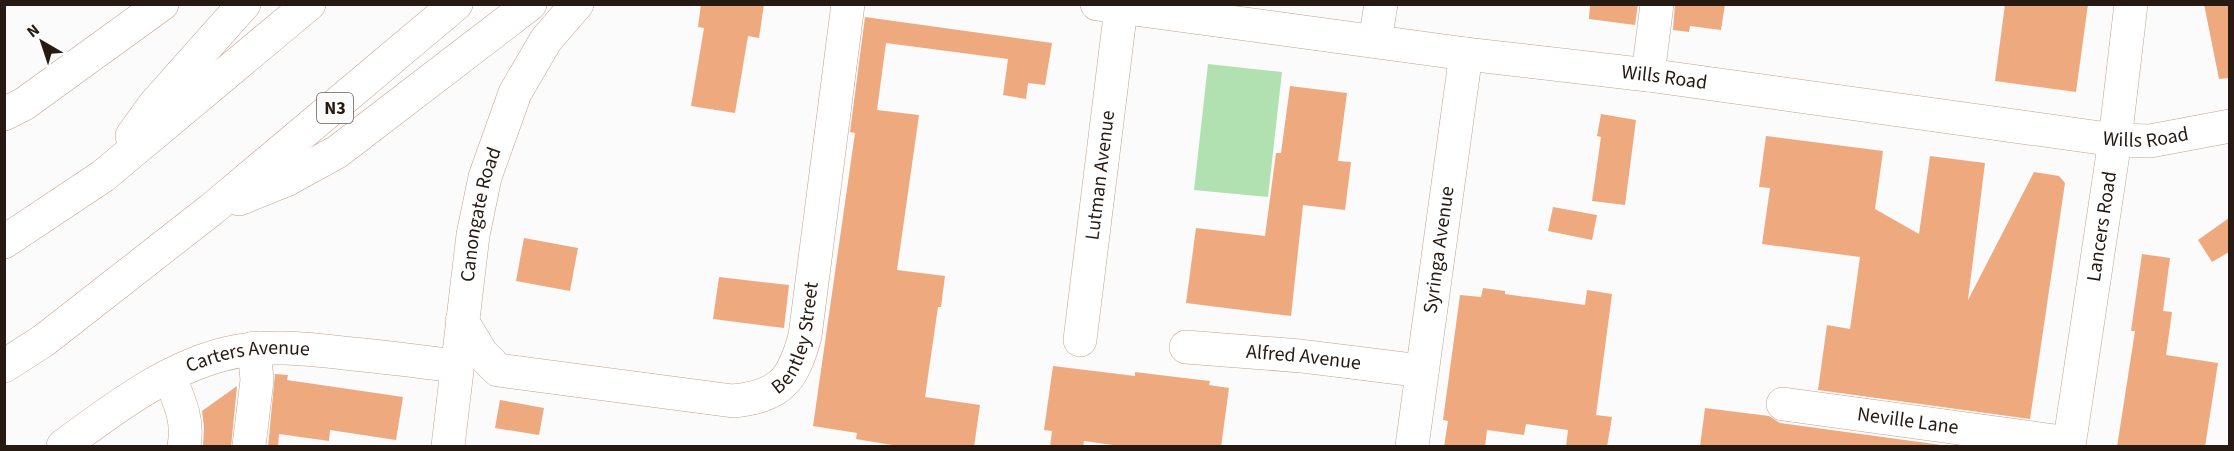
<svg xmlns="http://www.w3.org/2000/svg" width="2234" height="451" font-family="'Source Sans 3',sans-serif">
  <rect width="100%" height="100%" fill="#fbfbfb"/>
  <path fill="#b1e1b0" d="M1208,64L1282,72L1268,197L1194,190Z"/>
  <g fill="#efa97f">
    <path d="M701,4H764L759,38L748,36L735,113L691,106L704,28L698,27Z"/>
    <path d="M1590,4H1638L1635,25L1589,19Z"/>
    <path d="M1675,4H1725L1721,30L1690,26L1689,32L1673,30Z"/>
    <path d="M2005,4H2088L2076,92L1995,81Z"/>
    <path d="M2204,4H2229V78L2219,79Z"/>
    <path d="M865,17L1052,43L1045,85L1028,83L1026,99L1003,95L1008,59L886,43L877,110L919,115L897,270L945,276L941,307H938L925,397L980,405L974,447H904L856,439L857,433L813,426L855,133L850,132Z"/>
    <path d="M1290,86L1347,93L1338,161L1351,162L1345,210L1303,205L1291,316L1186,303L1196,228L1265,236L1276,153H1281Z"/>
    <path d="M1601,114L1636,120L1625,205L1592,201L1601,137L1597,136Z"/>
    <path d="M1766,136L1883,151L1875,209L1919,234L1930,156L1985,163L1968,300L2034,172L2059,176L2065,183L2030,419L1818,390L1827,325L1850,329L1860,257L1762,244L1770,188L1759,187Z"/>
    <path d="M1553,207L1597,215L1592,240L1548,231Z"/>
    <path d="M2229,218V252L2212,262L2198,240Z"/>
    <path d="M524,238L578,248L570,291L516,281Z"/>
    <path d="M2142,254L2170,258L2163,311L2172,312L2166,355L2218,363L2205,447H2117L2135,331H2131Z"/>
    <path d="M719,277L789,285L784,328L713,319Z"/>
    <path d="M1483,288L1505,291V294L1585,305L1587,290L1612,294L1596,415L1612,417L1607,447H1566L1568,430L1526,424L1524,435L1487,430L1485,447H1444L1448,421L1443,420L1460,295L1481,297Z"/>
    <path d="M1053,366L1135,376V372L1184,378L1210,381L1209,385L1229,388L1221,447H1127L1084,441L1083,447H1050L1052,431L1044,430Z"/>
    <path d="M275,374L288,375L287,380L403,397L396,440L330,430L329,441L279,434L278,447H268Z"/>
    <path d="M237,386L231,447H203L204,427L202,411Z"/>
    <path d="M500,400L544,408L539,435L495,428Z"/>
    <path d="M1705,408L1769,416L1780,423L1956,447H1700Z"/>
  </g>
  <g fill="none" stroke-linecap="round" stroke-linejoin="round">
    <defs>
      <g id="minor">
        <path id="s1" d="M1097,4L1466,54L1648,75L2115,140L2150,141L2230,126"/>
        <path d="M1375,41L1381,4"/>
        <path d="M1648,75L1657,4"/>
        <path id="s2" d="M462,321L482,354L498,370L733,401C781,396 793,380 805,336L848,4"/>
        <path id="s3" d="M1080,340L1121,8"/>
        <path id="s4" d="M1186,347L1301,356L1422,371"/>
        <path d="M169,376C179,400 189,420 184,446"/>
        <path id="s5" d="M1783,404L2069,443"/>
        <path id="s6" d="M63,446C111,411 162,371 221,355C264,343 309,349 352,354C387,357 422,362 457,366"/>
        <path d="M249,446L257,380L254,348"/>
        <path id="s7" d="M448,446L473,235L485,177L515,93L546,40L577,4"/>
        <path id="s8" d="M1412,446L1466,54"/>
        <path id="s9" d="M2069,446L2115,140L2131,4"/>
      </g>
      <path id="major" d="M4,114L24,104L162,4"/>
      <g id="highway">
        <path d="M132,136L155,104L244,4"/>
        <path d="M239,199L286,180L337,152L530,4"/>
        <path d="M4,242L103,176L309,4"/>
        <path d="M4,366L43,341L212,209L456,4"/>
      </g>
    </defs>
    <use href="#minor" stroke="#c3a18d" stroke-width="34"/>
    <use href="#major" stroke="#c3a18d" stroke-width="34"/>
    <use href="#highway" stroke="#c3a18d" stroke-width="34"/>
    <use href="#minor" stroke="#fff" stroke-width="33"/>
    <use href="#major" stroke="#fff" stroke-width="33"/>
    <use href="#highway" stroke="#fff" stroke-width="33"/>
  </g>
  <g text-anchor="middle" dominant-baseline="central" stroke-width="5" stroke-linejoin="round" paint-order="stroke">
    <rect fill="#fbfbfb" stroke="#665e58" stroke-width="1.5" x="317" y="93" width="36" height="30" rx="4.5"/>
    <g font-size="18" font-weight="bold" fill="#261a12">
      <text x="335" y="108">N3</text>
    </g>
    <g font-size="20" fill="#261a12" stroke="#fbfbfb">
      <text stroke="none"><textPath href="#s1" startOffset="572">Wills Road</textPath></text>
      <text stroke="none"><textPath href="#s1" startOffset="1058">Wills Road</textPath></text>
      <text stroke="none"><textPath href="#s3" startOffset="166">Lutman Avenue</textPath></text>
      <text stroke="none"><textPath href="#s7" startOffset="234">Canongate Road</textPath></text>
      <text stroke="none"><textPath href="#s9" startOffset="222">Lancers Road</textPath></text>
      <text stroke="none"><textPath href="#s8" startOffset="198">Syringa Avenue</textPath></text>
      <text stroke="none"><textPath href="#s2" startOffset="400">Bentley Street</textPath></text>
      <text stroke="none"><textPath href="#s4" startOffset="118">Alfred Avenue</textPath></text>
      <text stroke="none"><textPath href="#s6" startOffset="210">Carters Avenue</textPath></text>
      <text stroke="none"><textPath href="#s5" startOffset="126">Neville Lane</textPath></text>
    </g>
  </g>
  <rect width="2234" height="451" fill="none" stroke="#261a12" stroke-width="12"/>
  <g transform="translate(42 42) rotate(321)" stroke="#fbfbfb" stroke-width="4.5" paint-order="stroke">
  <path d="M0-4.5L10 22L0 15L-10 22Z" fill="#261a12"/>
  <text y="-9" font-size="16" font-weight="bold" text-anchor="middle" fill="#261a12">N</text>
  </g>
</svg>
